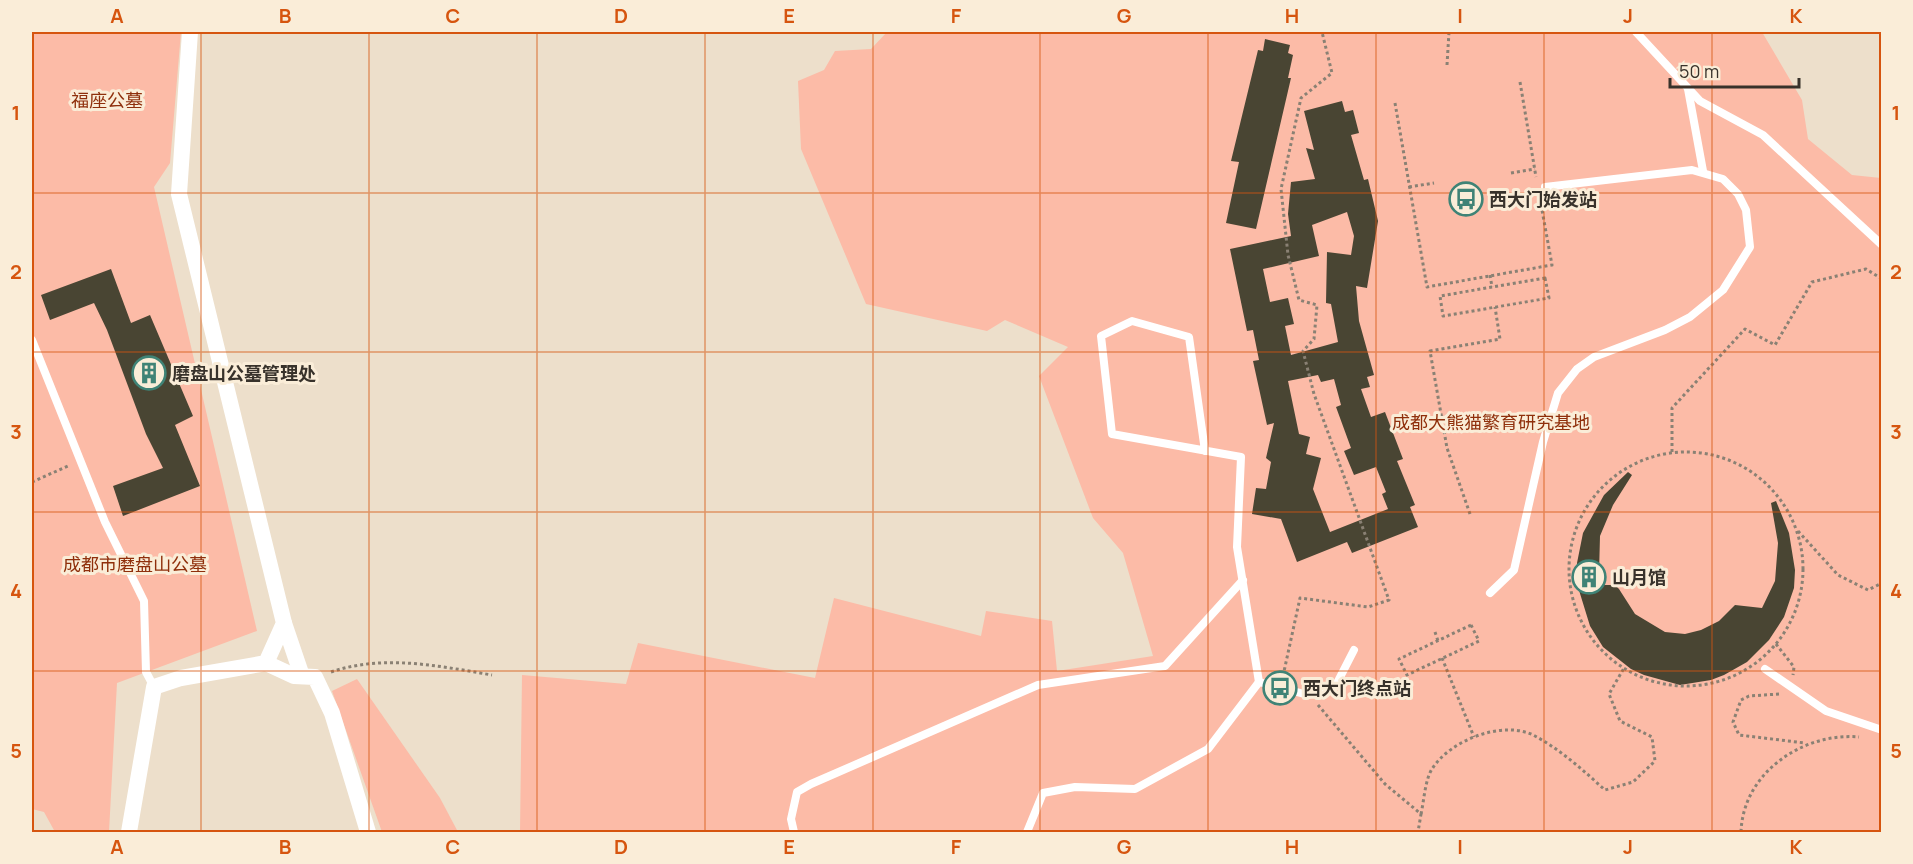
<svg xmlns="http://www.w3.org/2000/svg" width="1913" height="864" font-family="Manrope,'Noto Sans SC',sans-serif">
  <rect width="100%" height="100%" fill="#eddfcb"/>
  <g fill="#fcbba7">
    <path d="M32,32H181L170,163L154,187L257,631L117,683L109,832H55L44,812L32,809Z"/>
    <path d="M887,32H1762L1802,100L1808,139L1852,175L1881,178V832H520L522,675L626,684L638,643L815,678L834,598L981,636L986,611L1052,621L1057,671L1153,656L1123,553L1093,518L1039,376L1068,347L1005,320L987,331L866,304L801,149L798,81L824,70L835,51L871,49Z"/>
    <path d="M357,679L440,798L458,832H382L332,691Z"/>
  </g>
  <g fill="#494533" fill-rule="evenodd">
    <path d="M1265,39L1290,45L1288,53L1293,55L1288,78H1291L1256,229L1226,223L1239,162L1231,161L1258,50L1263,51Z"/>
    <path d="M1342,101L1345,112L1353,110L1359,133L1351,135L1364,180L1368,179L1378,221L1367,288L1356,286L1359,321L1374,375L1367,377L1370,387L1361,389L1371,417L1385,412L1403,459L1397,461L1415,505L1410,507L1418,527L1352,553L1347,542L1297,562L1281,519L1252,514L1256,488L1266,489L1271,462L1266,458L1274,423L1267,425L1253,361L1259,360L1253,330L1247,331L1230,249L1291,236L1288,214L1291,182L1315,179L1306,148L1314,150L1304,111ZM1347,212L1354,236L1351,255L1327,252L1326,303L1331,304L1338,342L1291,355L1285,326L1294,324L1288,298L1270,302L1263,269L1319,256L1312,225ZM1318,375L1321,382L1334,379L1341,405L1336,407L1351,448L1344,451L1354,475L1376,467L1386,492L1382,494L1388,509L1330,532L1313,489L1321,458L1306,454L1310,437L1299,434L1288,381Z"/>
    <path d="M111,269L131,323L150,315L193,416L175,425L200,486L123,516L113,486L163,468L146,434L107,330L94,303L50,320L41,295Z"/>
    <path d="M1628,472L1632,475L1613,505L1600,536L1599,574L1604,585H1615L1619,589L1635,614L1665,632L1685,634L1701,630L1719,621L1735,605L1762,608L1775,581L1778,543L1771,503L1776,501L1789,533L1795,570L1794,588L1784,617L1769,640L1747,662L1724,675L1711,680L1680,685L1644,675L1631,669L1603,647L1590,626L1578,587L1577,563L1583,533L1604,495Z"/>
  </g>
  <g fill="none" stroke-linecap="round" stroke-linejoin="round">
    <g stroke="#8a8174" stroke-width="3" stroke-dasharray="3 3" stroke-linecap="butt">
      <path d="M1447,65L1449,32"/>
      <path d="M1520,82L1536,177"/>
      <path d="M1395,103L1427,287L1552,265L1540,199"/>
      <path d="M1511,173L1535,169"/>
      <path d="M1409,187L1434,183"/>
      <path d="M1490,275L1492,287"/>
      <path d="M1545,278L1549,298L1443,316L1440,296Z"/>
      <circle cx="1686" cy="569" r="117"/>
      <path d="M1672,452V408L1745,329L1775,345L1812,282L1866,269L1882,279"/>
      <path d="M32,482L68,466"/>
      <path d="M1470,514L1447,448L1430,351L1500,339L1495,307"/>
      <path d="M1798,531L1838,575L1868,590L1882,583"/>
      <path d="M1471,625L1479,641L1407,675L1399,659Z"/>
      <path d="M1435,632L1438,641"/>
      <path d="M1776,644L1794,667L1793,675"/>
      <path d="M1442,658L1474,737"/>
      <path d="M331,672C384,654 438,666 492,675"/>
      <path d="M1283,676L1300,598L1368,607L1389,600L1314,394L1303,351L1314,339L1317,305L1299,300L1288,255L1281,189L1301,98L1332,73L1322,32H1317"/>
      <path d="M1779,694L1749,696L1741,700L1733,722L1739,735L1805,743"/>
      <path d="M1318,705L1385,784L1421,814L1418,832"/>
      <path d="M1421,814C1424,801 1425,780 1432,769C1450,740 1504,719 1535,736C1561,750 1584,771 1605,790L1633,782L1655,761L1652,737L1620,721L1609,694L1624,668"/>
      <path d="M1741,832C1743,772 1804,732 1859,737"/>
    </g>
    <g stroke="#fff" stroke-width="8">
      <path d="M1636,32L1700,101L1763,135L1882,245"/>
      <path d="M1688,89L1703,171"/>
      <path d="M32,340L105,522L144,601L146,672L154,687"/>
      <path d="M1205,451L1189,337L1132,321L1101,336L1112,434L1241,457L1237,547L1259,682"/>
      <path d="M1490,593L1514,570L1543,442L1558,393L1577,369L1594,357L1665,330L1690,317L1723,290L1750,247L1746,210L1738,194L1723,179L1692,170L1545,187"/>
      <path d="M1765,669L1826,711L1882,730"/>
      <path d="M794,832L791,819L797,792L811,784L1038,685L1165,666L1243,580"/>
      <path d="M1027,832L1043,793L1075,787L1135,789L1208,749L1259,682L1308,695L1336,685L1354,650"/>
    </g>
    <g stroke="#fff" stroke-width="16">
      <path d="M284,623L302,676"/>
      <path d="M266,663L294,676L315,677L332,713L368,832"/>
      <path d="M129,832L154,687L181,678L266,663L284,623L179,194L190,32"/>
    </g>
  </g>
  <path fill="none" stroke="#d6550f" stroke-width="1.5" stroke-opacity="0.55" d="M201,32V832M369,32V832M537,32V832M705,32V832M873,32V832M1040,32V832M1208,32V832M1376,32V832M1544,32V832M1712,32V832M32,193H1882M32,352H1882M32,512H1882M32,671H1882"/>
  <defs>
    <symbol id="bus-ring" viewBox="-11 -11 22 22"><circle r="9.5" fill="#faedd8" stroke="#3f8376" stroke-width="1.5"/><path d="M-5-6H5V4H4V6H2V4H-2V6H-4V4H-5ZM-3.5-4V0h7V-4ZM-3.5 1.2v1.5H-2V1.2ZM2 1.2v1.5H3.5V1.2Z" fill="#3f8376"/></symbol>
    <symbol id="building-ring" viewBox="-11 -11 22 22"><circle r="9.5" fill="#faedd8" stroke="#3f8376" stroke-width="1.5"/><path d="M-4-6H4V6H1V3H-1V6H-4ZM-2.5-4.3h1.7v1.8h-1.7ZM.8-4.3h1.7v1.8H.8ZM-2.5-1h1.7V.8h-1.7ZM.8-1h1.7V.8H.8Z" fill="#3f8376"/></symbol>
  </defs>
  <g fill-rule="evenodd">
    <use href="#bus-ring" x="1447" y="180" width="38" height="38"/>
    <use href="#building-ring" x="130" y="354" width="38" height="38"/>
    <use href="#building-ring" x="1570" y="558" width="38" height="38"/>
    <use href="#bus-ring" x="1261" y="669" width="38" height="38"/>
  </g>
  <g text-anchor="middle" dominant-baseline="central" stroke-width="6" stroke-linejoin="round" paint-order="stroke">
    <g font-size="18" fill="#8f2f0b" stroke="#faedd8">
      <text x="107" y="100">福座公墓</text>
      <text x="1491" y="422">成都大熊猫繁育研究基地</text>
      <text x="135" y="564">成都市磨盘山公墓</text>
    </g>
    <g font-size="18" font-weight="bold" fill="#38322b" stroke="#faedd8" text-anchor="start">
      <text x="1489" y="199">西大门始发站</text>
      <text x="172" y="373">磨盘山公墓管理处</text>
      <text x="1612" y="577">山月馆</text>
      <text x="1303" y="688">西大门终点站</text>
    </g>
  </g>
  <rect width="1913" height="864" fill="none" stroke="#faedd8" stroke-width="66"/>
  <path d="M1670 78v9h129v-9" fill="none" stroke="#38322b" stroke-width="3"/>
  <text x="1679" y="78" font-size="18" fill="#38322b" stroke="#faedd8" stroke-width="4.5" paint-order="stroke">50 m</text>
  <rect x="33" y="33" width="1847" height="798" fill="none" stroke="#d6550f" stroke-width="2"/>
  <g font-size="20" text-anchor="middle" font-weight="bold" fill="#d6550f">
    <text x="117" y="23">A</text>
    <text x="285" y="23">B</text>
    <text x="453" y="23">C</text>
    <text x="621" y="23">D</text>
    <text x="789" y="23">E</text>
    <text x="956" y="23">F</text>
    <text x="1124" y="23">G</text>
    <text x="1292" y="23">H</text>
    <text x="1460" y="23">I</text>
    <text x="1628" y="23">J</text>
    <text x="1796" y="23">K</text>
    <text x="16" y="120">1</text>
    <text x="1896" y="120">1</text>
    <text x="16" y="279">2</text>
    <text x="1896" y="279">2</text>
    <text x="16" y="439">3</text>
    <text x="1896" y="439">3</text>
    <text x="16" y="598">4</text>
    <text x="1896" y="598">4</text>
    <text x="16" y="758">5</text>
    <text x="1896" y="758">5</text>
    <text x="117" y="854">A</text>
    <text x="285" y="854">B</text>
    <text x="453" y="854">C</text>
    <text x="621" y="854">D</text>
    <text x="789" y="854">E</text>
    <text x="956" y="854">F</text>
    <text x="1124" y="854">G</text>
    <text x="1292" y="854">H</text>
    <text x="1460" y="854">I</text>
    <text x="1628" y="854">J</text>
    <text x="1796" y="854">K</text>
  </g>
</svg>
